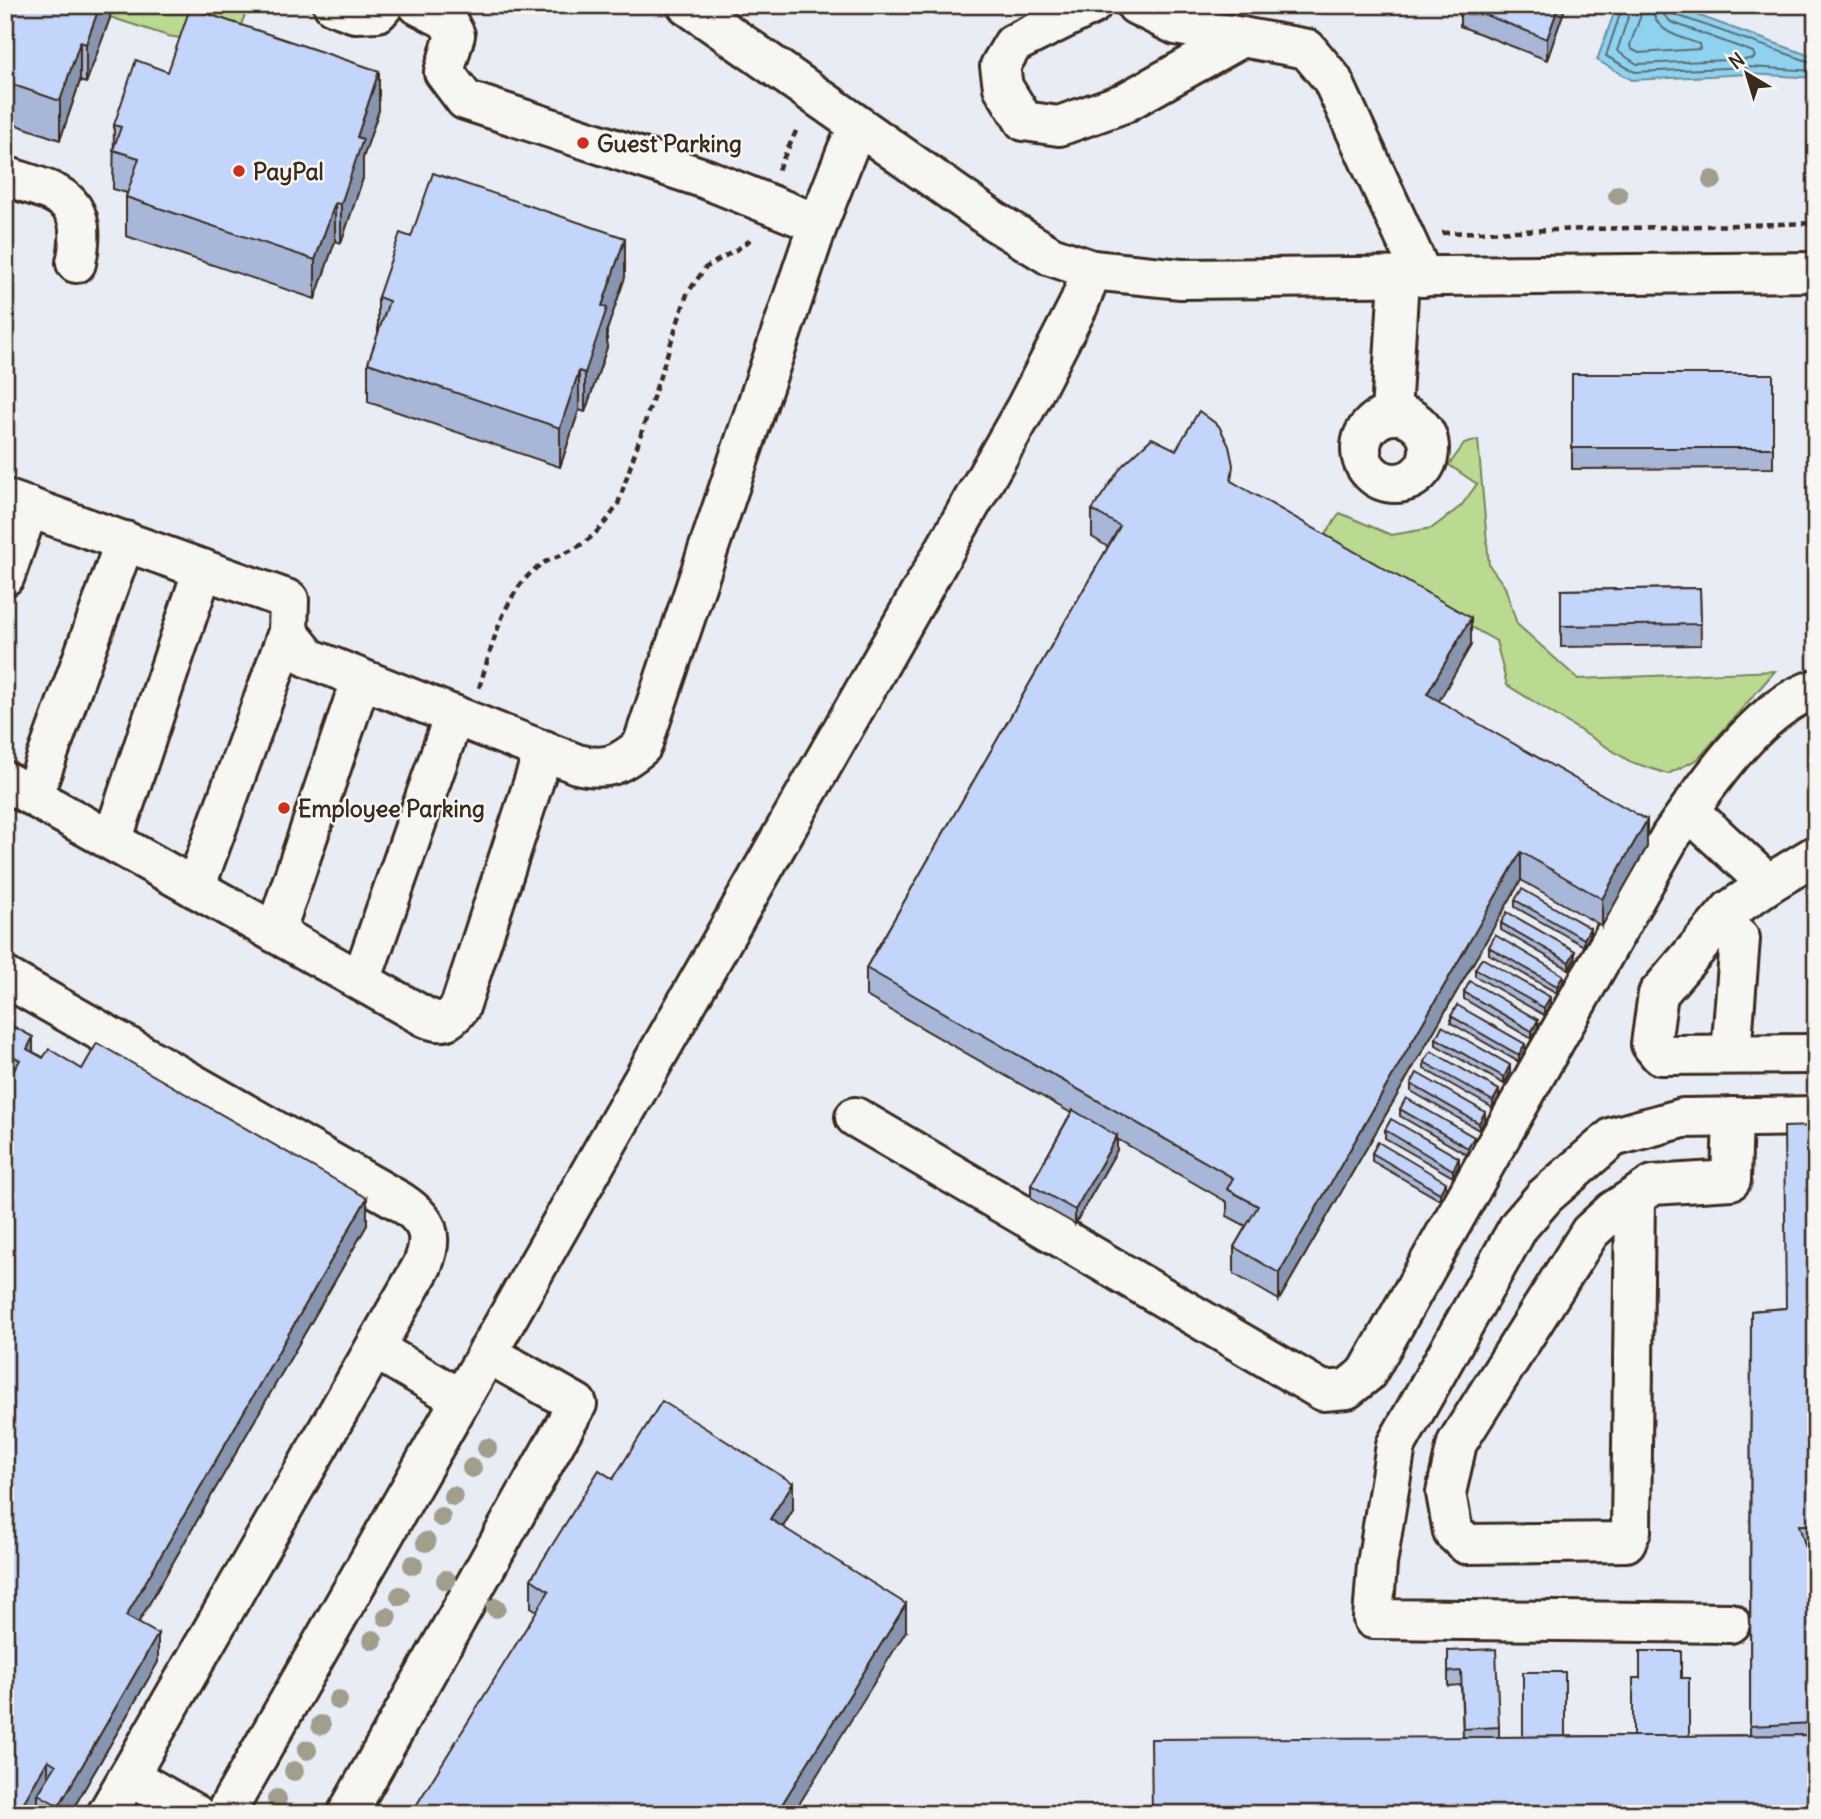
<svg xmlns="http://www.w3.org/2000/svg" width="1821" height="1819" font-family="Delius,sans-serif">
  <rect width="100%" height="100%" fill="#f6f6f2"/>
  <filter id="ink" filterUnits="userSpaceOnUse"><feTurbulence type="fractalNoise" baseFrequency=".0143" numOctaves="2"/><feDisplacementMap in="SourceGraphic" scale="14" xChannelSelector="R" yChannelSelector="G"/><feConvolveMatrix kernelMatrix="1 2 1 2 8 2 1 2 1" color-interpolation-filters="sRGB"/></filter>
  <g filter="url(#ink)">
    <rect fill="#e7ecf5" x="5" y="5" width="1811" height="1809"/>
    <g fill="#bad991" stroke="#7a8258" stroke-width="2">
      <path d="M113,5H249L232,47L168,36L110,17Z"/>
      <path d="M1478,440L1489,565L1505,587L1517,624L1578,679L1775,671L1698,759L1668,774L1631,762L1507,685L1496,641L1320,542L1340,513L1391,535L1432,528L1461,506L1477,484L1449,465L1464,444Z"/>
    </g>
    <path fill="#8ed2f0" stroke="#6d8f9c" stroke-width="2" d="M1617,5H1669L1816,58V78L1749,74L1632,80L1597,60Z"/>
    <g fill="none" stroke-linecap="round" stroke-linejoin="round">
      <g stroke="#5c6d72" stroke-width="2">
        <path d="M1623,5L1606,56L1635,72L1749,67L1816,71"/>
        <path d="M1632,5L1617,51L1637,64L1752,59L1755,57L1753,52L1671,22L1664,15L1662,5"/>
        <path d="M1642,5L1641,15L1630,45L1631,49L1639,53L1700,49L1699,44C1678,36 1653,32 1652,5"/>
        <path d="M1671,5L1672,11L1676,15L1816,64"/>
      </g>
      <defs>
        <g id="minor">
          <path d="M333,5L355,13L378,12L384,5"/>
          <path d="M418,5L447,20L455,35L444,72L465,100L706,179L818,224"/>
          <path d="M687,5L994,221L1051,256L1092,270L1181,279L1816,272"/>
          <path d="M1092,5L1013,44L1000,66L1003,87L1024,121L1059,126L1124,103L1242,37"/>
          <path d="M1136,5L1176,25L1307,49L1332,79L1423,277"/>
          <path d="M5,176C59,194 90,196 76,263"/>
          <path d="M1391,414L1399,277"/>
          <circle cx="1395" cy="449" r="34"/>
          <path d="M5,499L289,600L288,632L309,658L577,764C607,771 619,765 642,746L818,224L847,150L859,127"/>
          <path d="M5,576L29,507"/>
          <path d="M5,781L425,1017C442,1025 449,1022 460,1007L544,750"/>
          <path d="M33,796L125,541"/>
          <path d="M1689,811L1768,884"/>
          <path d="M112,841L203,569"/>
          <path d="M1816,855L1768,884L1730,910L1658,994L1651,1044L1660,1055L1816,1054"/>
          <path d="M195,888L288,632"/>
          <path d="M1721,921L1740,939L1731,1054"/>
          <path d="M275,933L361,679"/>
          <path d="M5,977L401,1202C428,1220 435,1235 422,1266L107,1814"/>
          <path d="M361,981L454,715"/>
          <path d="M855,1117L1323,1391L1347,1389L1367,1373L1670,837C1704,789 1758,706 1816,689"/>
          <path d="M1635,1197L1631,1531L1626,1542L1466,1544L1453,1532L1446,1493L1457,1443L1590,1232L1613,1211L1653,1185L1731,1180L1733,1117"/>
          <path d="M375,1349L461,1399"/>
          <path d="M1730,1623L1373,1619L1377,1564L1396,1445L1519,1226L1545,1196L1613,1137L1683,1118L1816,1116"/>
          <path d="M129,1776L195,1814"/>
          <path d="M225,1814L1025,409L1078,306L1092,270"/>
          <path d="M347,1814L577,1404L487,1353"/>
        </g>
      </defs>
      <use href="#minor" stroke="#3b2a1e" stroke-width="44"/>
      <g stroke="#3b2a1e" stroke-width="4.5" stroke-dasharray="7 5" stroke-linecap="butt">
        <path d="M778,170L798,127"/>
        <path d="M1442,233L1816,223"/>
        <path d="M479,688C493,645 503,590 543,563C550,559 560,556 568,552C591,541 605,525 618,504L687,294L705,268L744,245L753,237"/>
      </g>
      <use href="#minor" stroke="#f6f6f2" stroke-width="38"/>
    </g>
    <g fill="#a19e8d">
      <circle cx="1712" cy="180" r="10"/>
      <circle cx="1618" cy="195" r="10"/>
      <circle cx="487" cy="1448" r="10"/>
      <circle cx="472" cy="1468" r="10"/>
      <circle cx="453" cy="1496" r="10"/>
      <circle cx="441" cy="1517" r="10"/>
      <circle cx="426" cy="1542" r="10"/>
      <circle cx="413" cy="1565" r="10"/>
      <circle cx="446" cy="1580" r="10"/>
      <circle cx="400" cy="1596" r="10"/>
      <circle cx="496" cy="1608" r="10"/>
      <circle cx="387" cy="1617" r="10"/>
      <circle cx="373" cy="1640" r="10"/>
      <circle cx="338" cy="1700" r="10"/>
      <circle cx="321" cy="1725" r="10"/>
      <circle cx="307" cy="1750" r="10"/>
      <circle cx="294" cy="1771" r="10"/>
      <circle cx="277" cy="1799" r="10"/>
    </g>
    <g fill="#a8b7d8" stroke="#3b2a1e" stroke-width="2">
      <path d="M5,5H110V18L86,83L80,81L60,140L5,121Z"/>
      <path d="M1460,5H1566L1547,60L1460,26Z"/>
      <path d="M168,72L379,110L363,158V178L341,243L335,241L315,299L126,236V197L127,193L113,189L114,125Z"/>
      <path d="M411,237L625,277L607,330V347L585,412L579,410L560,467L368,402V363L378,334V297Z"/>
      <path d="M1572,374H1773V468L1572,469Z"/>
      <path d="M1233,482L1471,645L1438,701L1647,847L1602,926L1521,880L1279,1300L1234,1274V1247L1246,1226L1227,1216V1202L1117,1139V1150L1075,1224L1031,1199V1185L1071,1113L866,996V968L1108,547L1092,537V510Z"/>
      <path d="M1700,588L1701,645L1561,647V590Z"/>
      <path d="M1515,900L1590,935L1584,946L1515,907Z"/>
      <path d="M1501,923L1575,958L1569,969L1501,930Z"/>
      <path d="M1489,947L1563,982L1557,993L1489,954Z"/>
      <path d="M1475,969L1550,1004L1544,1015L1475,976Z"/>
      <path d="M1464,992L1538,1027L1532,1039L1464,999Z"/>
      <path d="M1451,1016L1525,1051L1519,1062L1451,1023Z"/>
      <path d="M5,1022L33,1052L367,1225L138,1623L158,1662L70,1814H38V1805L33,1814H5Z"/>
      <path d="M1436,1038L1510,1073L1504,1084L1436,1045Z"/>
      <path d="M1424,1062L1499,1097L1493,1108L1424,1069Z"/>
      <path d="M1411,1084L1485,1119L1479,1130L1411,1091Z"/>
      <path d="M1400,1109L1474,1144L1468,1155L1400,1116Z"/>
      <path d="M1816,1126V1564H1810L1816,1582V1814L1463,1737L1461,1685L1448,1686V1651L1499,1727V1737L1633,1736L1681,1678L1689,1736L1750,1735L1751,1311L1786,1308Z"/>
      <path d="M1385,1130L1459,1165L1453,1177L1385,1138Z"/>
      <path d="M1372,1153L1446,1189L1440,1200L1372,1161Z"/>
      <path d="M613,1479L793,1510L783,1527L906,1631L537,1611L531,1607V1579Z"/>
    </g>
    <g fill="#8895b0" stroke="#3b2a1e" stroke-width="2">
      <path d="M100,5H110V18L86,83V44Z"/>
      <path d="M1559,5H1566L1547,60V39Z"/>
      <path d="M80,42V81L60,140V101Z"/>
      <path d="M379,71V110L363,158V178L341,243V204L357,137Z"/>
      <path d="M335,203V241L315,299V260Z"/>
      <path d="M625,238V277L607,330V347L585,412V373L602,306Z"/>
      <path d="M579,371V410L560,467V428Z"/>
      <path d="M1471,618V645L1427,722V694Z"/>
      <path d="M1647,820V847L1602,926V899Z"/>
      <path d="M1521,852V880L1279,1300V1273Z"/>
      <path d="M1590,928V935L1584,946V939Z"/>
      <path d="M1575,951V958L1569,969V962Z"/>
      <path d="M1563,975V982L1557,993V986Z"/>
      <path d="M1550,997V1004L1544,1015V1008Z"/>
      <path d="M1538,1020V1027L1532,1039V1031Z"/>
      <path d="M33,1037V1065L27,1049Z"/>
      <path d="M1525,1044V1051L1519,1062V1055Z"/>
      <path d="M1510,1065V1073L1504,1084V1077Z"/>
      <path d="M1499,1090V1097L1493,1108V1101Z"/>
      <path d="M1485,1112V1119L1479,1130V1123Z"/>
      <path d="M1117,1136V1150L1075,1224V1210Z"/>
      <path d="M1474,1137V1144L1468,1155V1148Z"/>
      <path d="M1459,1158V1165L1453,1177V1170Z"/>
      <path d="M1446,1182V1189L1440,1200V1193Z"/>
      <path d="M367,1198V1225L126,1644V1616Z"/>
      <path d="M793,1483V1510L770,1546V1519Z"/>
      <path d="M906,1604V1631L793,1814H776Z"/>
      <path d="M158,1634V1662L70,1814H59V1806Z"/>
      <path d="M48,1760V1788L38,1794V1805L33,1814H17Z"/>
    </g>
    <g fill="#c3d5fb" stroke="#3b2a1e" stroke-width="2">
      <path d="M5,5H100L86,44L80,42L60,101L5,82Z"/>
      <path d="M1460,5H1559L1547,39Z"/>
      <path d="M190,8L379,71L357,137L363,139L341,204L335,203L315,260L126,197L139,158L113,150L121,127L114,125L136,60L168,72Z"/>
      <path d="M433,173L625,238L602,306L607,308L585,373L579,371L560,428L368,363L389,301L378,297L400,233L411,237Z"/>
      <rect x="1572" y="374" width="201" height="74"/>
      <path d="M1199,411L1219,426L1229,446L1233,465L1231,481L1471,618L1427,694L1647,820L1602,899L1521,852L1279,1273L1234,1247L1258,1206L1227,1189L1233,1178L866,968L1120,526L1092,510L1122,466L1152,438L1176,450Z"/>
      <path d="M1700,588L1701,624L1561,626V590Z"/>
      <path d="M1522,889L1590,928L1584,939L1515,900Z"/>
      <path d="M1507,912L1575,951L1569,962L1501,923Z"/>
      <path d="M1495,935L1563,975L1557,986L1489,947Z"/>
      <path d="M1482,958L1550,997L1544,1008L1475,969Z"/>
      <path d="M1470,981L1538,1020L1532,1031L1464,992Z"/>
      <path d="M1457,1005L1525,1044L1519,1055L1451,1016Z"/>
      <path d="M5,1022L33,1037L27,1049L43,1058L49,1049L82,1069L97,1043L367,1198L126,1616L158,1634L59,1806L38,1794L56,1765L48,1760L17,1814H5V1077L9,1079L20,1060L5,1052Z"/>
      <path d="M1442,1026L1510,1065L1504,1077L1436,1038Z"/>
      <path d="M1431,1051L1499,1090L1493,1101L1424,1062Z"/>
      <path d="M1417,1073L1485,1112L1479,1123L1411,1084Z"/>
      <path d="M1406,1098L1474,1137L1468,1148L1400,1109Z"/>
      <path d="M1073,1110L1117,1136L1075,1210L1031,1185Z"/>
      <path d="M1391,1119L1459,1158L1453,1170L1385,1130Z"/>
      <path d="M1816,1126V1525H1799L1816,1582V1723L1750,1726L1751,1311L1786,1308L1784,1127Z"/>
      <path d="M1378,1142L1446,1182L1440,1193L1372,1153Z"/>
      <path d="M662,1401L793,1483L770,1519L906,1604L776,1814H411L549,1591L531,1579L599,1470L613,1479Z"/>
      <path d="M1496,1649L1499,1727L1463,1729L1461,1671L1448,1672V1651Z"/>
      <path d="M1640,1651H1681V1678H1689V1736H1633V1678H1640Z"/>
      <path d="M1523,1672H1565V1736L1523,1737Z"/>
      <path d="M1816,1735V1814H1152L1151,1739Z"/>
    </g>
  </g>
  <g fill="#c8321e" stroke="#f6f6f2" stroke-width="2.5">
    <circle cx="583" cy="143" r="7"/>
    <circle cx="239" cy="171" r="7"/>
    <circle cx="284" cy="808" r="7"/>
  </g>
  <g text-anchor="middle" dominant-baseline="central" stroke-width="5" stroke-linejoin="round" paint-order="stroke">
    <g font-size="23" font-weight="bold" fill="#3b2a1e" stroke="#f6f6f2" text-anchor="start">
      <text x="597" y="143">Guest Parking</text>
      <text x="253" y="171">PayPal</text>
      <text x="298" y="808">Employee Parking</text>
    </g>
  </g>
  <rect width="1821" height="1819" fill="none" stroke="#f6f6f2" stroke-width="28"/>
  <rect x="14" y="14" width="1793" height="1791" fill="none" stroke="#3b2a1e" stroke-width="2.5" filter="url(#ink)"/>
  <g transform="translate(1747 74) rotate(322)" stroke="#f6f6f2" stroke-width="5" paint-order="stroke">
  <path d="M0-5L12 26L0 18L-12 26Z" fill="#3b2a1e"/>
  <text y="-10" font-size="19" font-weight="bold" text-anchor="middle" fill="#3b2a1e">N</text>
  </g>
</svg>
